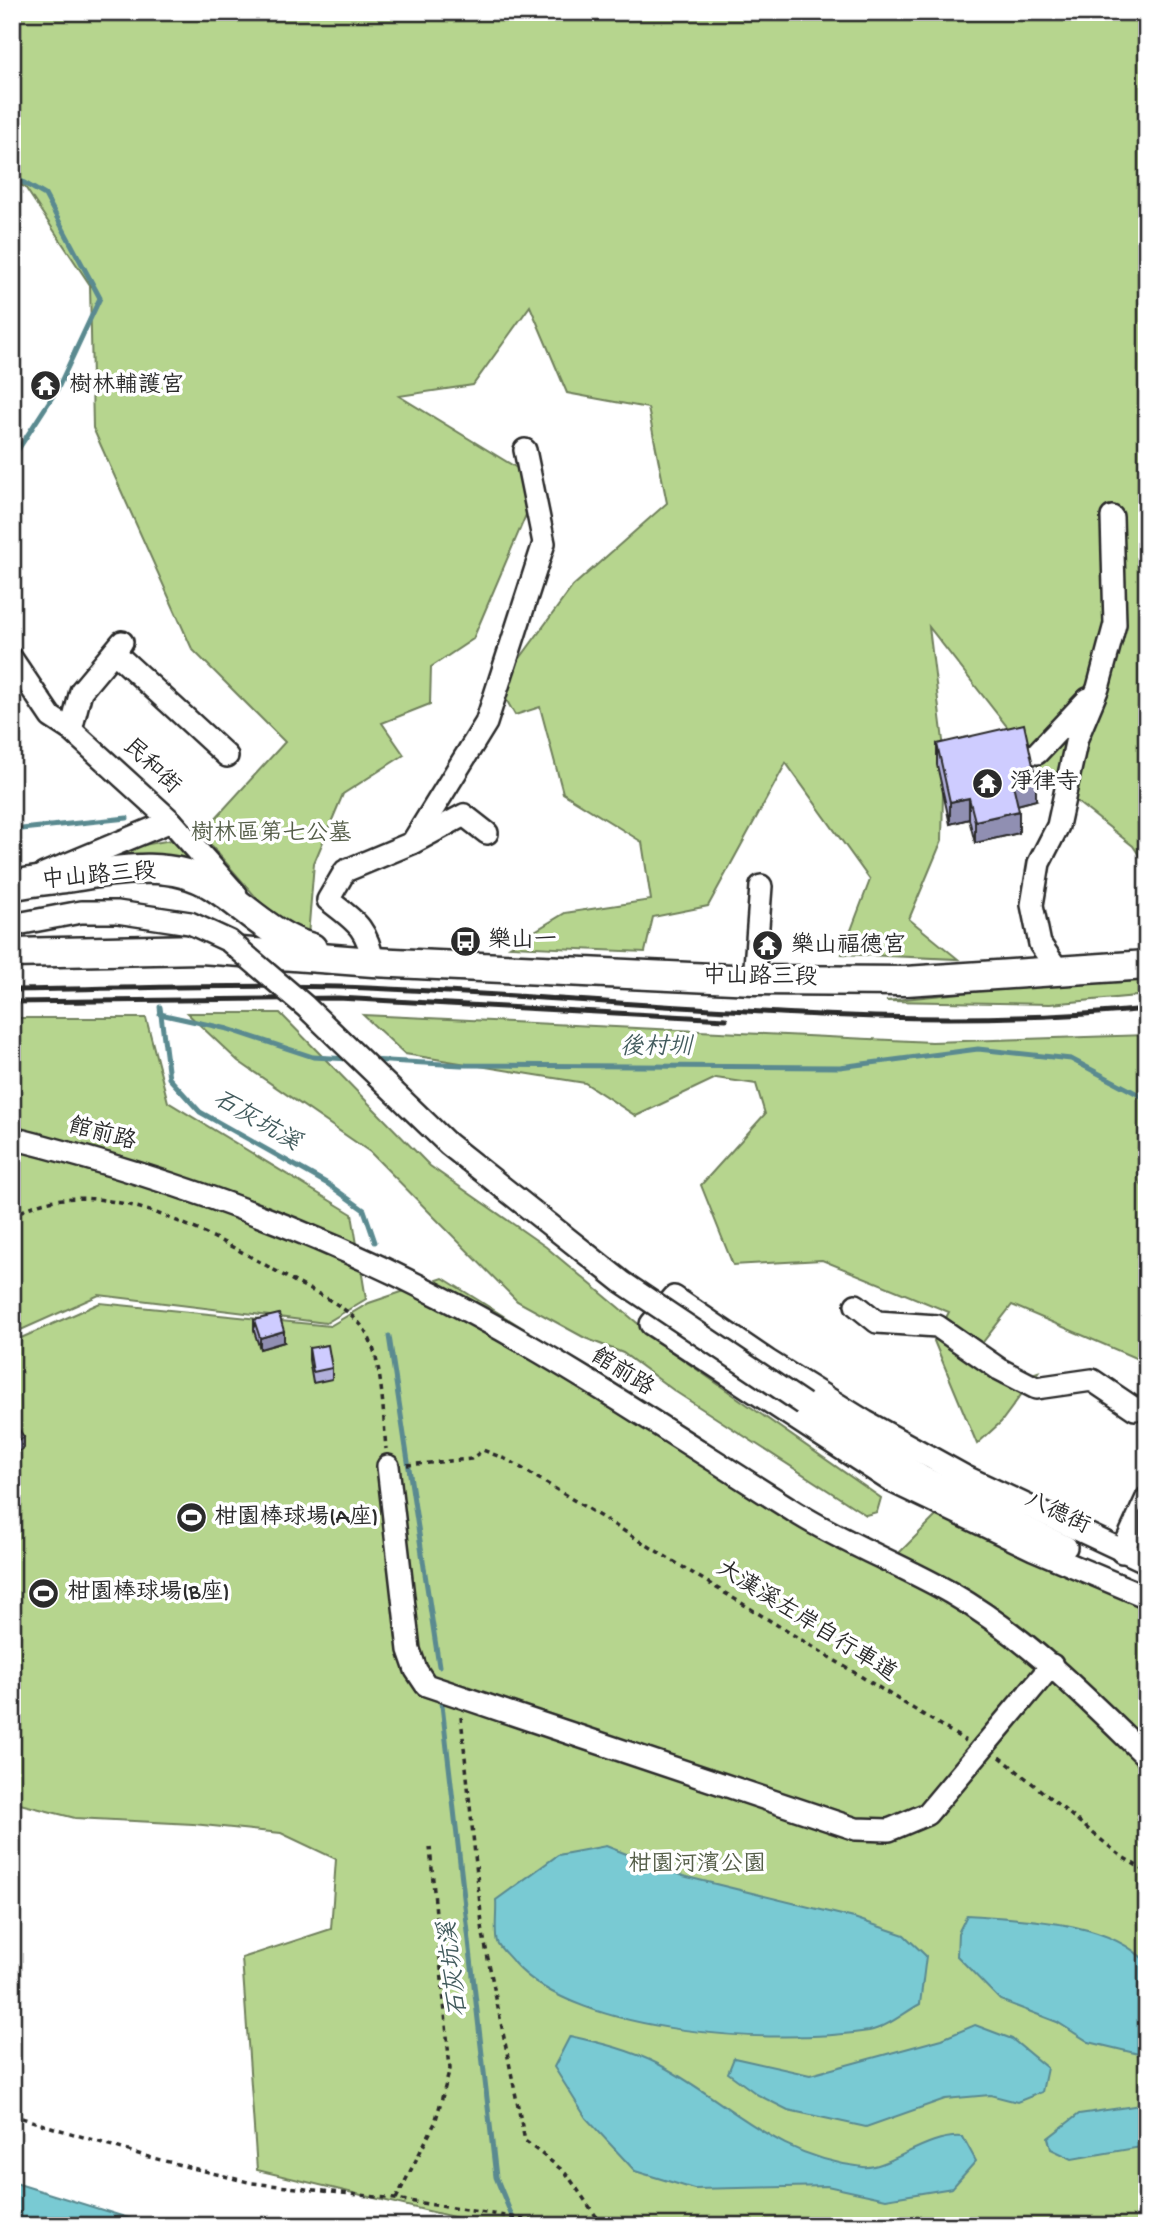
<svg xmlns="http://www.w3.org/2000/svg" width="1159" height="2238" font-family="'Gochi Hand','LXGW WenKai TC',sans-serif">
  <rect width="100%" height="100%" fill="#fff"/>
  <filter id="ink" filterUnits="userSpaceOnUse"><feTurbulence type="fractalNoise" baseFrequency=".0143" numOctaves="2"/><feDisplacementMap in="SourceGraphic" scale="14" xChannelSelector="R" yChannelSelector="G"/><feConvolveMatrix kernelMatrix="1 2 1 2 8 2 1 2 1" color-interpolation-filters="sRGB"/></filter>
  <g filter="url(#ink)">
    <g fill="#b6d58e" stroke="#70805c" stroke-width="2">
      <path d="M12,12H1147V867L1133,846L1048,779L929,627L944,749L942,840L909,919L958,959L842,954L870,880L786,763L708,906L653,917L645,952L510,946L565,913L651,900L642,842L563,793L540,707L515,715L499,687L573,586L667,503L648,408L567,393L530,306L473,385L399,396L540,482L473,639L431,667L430,704L382,723L404,755L343,794L314,863L308,936L268,911L201,834L285,742L192,649L93,428L90,285L25,187L12,182Z"/>
      <path d="M171,840L205,868L89,867L138,846Z"/>
      <path d="M1147,980V995L1050,1004L886,1001L1074,981Z"/>
      <path d="M187,1013H280L430,1166L546,1247L672,1352L881,1498L877,1512L866,1515L676,1392L623,1353L585,1338L517,1301L370,1152L238,1061Z"/>
      <path d="M363,1015L932,1042L1147,1035V1172L1140,1183L1147,1193V1363L1012,1305L973,1355L1002,1384L1038,1372L1001,1422L977,1444L934,1341L949,1312L822,1260L733,1265L701,1185L765,1114L756,1084L716,1078L636,1116L585,1083L405,1054Z"/>
      <path d="M12,1018H146L168,1102L352,1214L366,1299L326,1323L99,1295L12,1334Z"/>
      <path d="M443,1278L892,1560L940,1512L1147,1603V2226H491L257,2170L242,1958L331,1929L336,1859L281,1833L193,1824L75,1818L12,1802V1342L100,1303L330,1326L369,1303Z"/>
    </g>
    <g fill="#79cad3" stroke="#5a8a90" stroke-width="2">
      <path d="M606,1846L683,1876L854,1918L904,1935L926,1956L920,2004C905,2012 886,2028 869,2031C777,2045 579,2036 514,1963C510,1957 500,1949 497,1942C494,1931 497,1912 496,1900L558,1855Z"/>
      <path d="M967,1915C1020,1919 1109,1920 1147,1963V2056L1089,2042L1057,2022L1000,2000L957,1956L958,1933Z"/>
      <path d="M975,2025L1012,2039L1047,2068L1042,2092L1017,2102L990,2095L945,2099L866,2127L788,2110L758,2095L728,2073L734,2058L810,2075L942,2039Z"/>
      <path d="M570,2036C601,2043 631,2050 660,2065C733,2104 772,2156 863,2167C887,2170 928,2133 963,2137L976,2161L952,2188L886,2199L827,2186L694,2189L635,2171L586,2118L554,2067Z"/>
      <path d="M1141,2105L1147,2107V2146L1072,2159L1051,2149L1048,2138L1079,2114Z"/>
      <path d="M12,2182L154,2226H12Z"/>
    </g>
    <g fill="none" stroke-linecap="round" stroke-linejoin="round">
      <g stroke="#5a8a90" stroke-width="5">
        <path d="M12,176L45,195L100,298L58,388L12,459"/>
        <path d="M12,830L127,818"/>
        <path d="M160,1007L169,1078L200,1112L328,1184L364,1210L375,1242"/>
        <path d="M160,1014L228,1029L313,1057L350,1059"/>
        <path d="M370,1060L461,1065L840,1067L978,1049L1071,1059L1147,1099"/>
        <path d="M389,1336L439,1666"/>
        <path d="M442,1705L496,2177L516,2226"/>
      </g>
      <defs>
        <g id="minor">
          <path d="M114,652L227,756"/>
          <path d="M12,659L51,717L71,730L171,821L236,894"/>
          <path d="M71,730L81,691L122,642"/>
          <path d="M1037,753L1088,699"/>
          <path d="M414,842L464,815L487,833"/>
          <path d="M44,874L171,821"/>
          <path d="M373,962C367,927 355,921 328,900L345,871L412,843L486,723L544,543L525,450"/>
          <path d="M1060,973L1040,944L1032,905L1039,863L1058,826L1077,738L1098,688L1115,624L1112,517"/>
          <path d="M754,980L761,886"/>
          <path d="M12,1138C160,1175 306,1227 441,1297C565,1361 682,1441 800,1515C849,1545 902,1565 951,1593C1026,1636 1086,1698 1147,1757"/>
          <path d="M856,1305L877,1322L937,1326L999,1369L1036,1388L1092,1380L1135,1409L1147,1406"/>
          <path d="M804,1404L922,1477L1066,1547"/>
          <path d="M388,1466L409,1650L416,1670L426,1685L856,1829L889,1830L927,1814L1052,1665"/>
          <path d="M1122,1552L1147,1498"/>
          <path d="M1147,1562L964,1476L866,1422L768,1361L674,1297L651,1324L891,1481L1033,1549L1147,1597"/>
        </g>
        <g id="major">
          <path d="M12,886C29,881 48,880 65,878C113,871 169,858 213,886C246,907 273,938 312,948"/>
          <path d="M12,953L201,949L373,962L754,980L906,981L1147,965"/>
        </g>
      </defs>
      <use href="#minor" stroke="#2b2b2b" stroke-width="26"/>
      <use href="#major" stroke="#2b2b2b" stroke-width="33"/>
      <g stroke="#2b2b2b" stroke-width="3.5" stroke-dasharray="5 5" stroke-linecap="butt">
        <path d="M12,1208L19,1212"/>
        <path d="M12,1217C92,1163 218,1238 290,1279C315,1293 347,1305 364,1329C383,1356 383,1416 386,1449"/>
        <path d="M407,1465L471,1459L483,1450L510,1461L966,1741"/>
        <path d="M461,1717L483,1934L525,2141L566,2173L600,2222"/>
        <path d="M1000,1757L1121,1856L1147,1872"/>
        <path d="M12,2115L145,2156L252,2183L395,2199L537,2221L600,2222L629,2226"/>
        <path d="M396,2199L435,2123L450,2069L430,1847"/>
      </g>
      <use href="#minor" stroke="#fff" stroke-width="21"/>
      <use href="#major" stroke="#fff" stroke-width="28"/>
      <g stroke="#2b2b2b" stroke-width="5">
        <path d="M12,990C120,989 229,984 338,987C607,995 878,1036 1147,1009"/>
        <path d="M12,1002L338,998L726,1019"/>
      </g>
      <defs>
        <path id="minor-bridge" d="M12,925L81,912H117L190,923L229,941L305,1006L448,1144L622,1282L804,1404"/>
      </defs>
      <use href="#minor-bridge" stroke="#2b2b2b" stroke-width="26" stroke-linecap="butt"/>
      <use href="#minor-bridge" stroke="#fff" stroke-width="21"/>
    </g>
    <g fill="#b1afdb" stroke="#2b2b2b" stroke-width="2">
      <path d="M937,744L1036,800L1017,805L1019,833L975,843L969,819L950,824L937,765Z"/>
      <path d="M254,1320L284,1342L260,1349L254,1331Z"/>
      <path d="M309,1348L332,1368V1379L313,1383L309,1360Z"/>
      <path d="M1147,1498V1548L1140,1544V1513Z"/>
    </g>
    <g fill="#908fb2" stroke="#2b2b2b" stroke-width="2">
      <path d="M1036,779V800L1013,806V784Z"/>
      <path d="M969,798V819L950,824V802Z"/>
      <path d="M1019,811V833L975,843V821Z"/>
      <path d="M284,1331V1342L260,1349V1338Z"/>
      <path d="M24,1437V1448L12,1456V1445Z"/>
    </g>
    <g fill="#ceccff" stroke="#2b2b2b" stroke-width="2">
      <path d="M1024,724L1036,779L1013,784L1019,811L975,821L969,798L950,802L937,744Z"/>
      <path d="M279,1314L284,1331L260,1338L254,1320Z"/>
      <path d="M328,1345L332,1368L313,1372L309,1348Z"/>
      <path d="M12,1419L24,1437L12,1445Z"/>
      <path d="M1147,1498V1517L1140,1513Z"/>
    </g>
  </g>
  <defs>
    <symbol id="temple-disc" viewBox="-11 -11 22 22"><circle r="9.5" fill="#2b2b2b" stroke="#fff"/><path d="M0-6L5-2H3V0L6.5 2.5H4V6H1.5V3h-3V6H-4V2.5H-6.5L-3 0V-2H-5Z" fill="#fff"/></symbol>
    <symbol id="bus-disc" viewBox="-11 -11 22 22"><circle r="9.5" fill="#2b2b2b" stroke="#fff"/><path d="M-5-6H5V4H4V6H2V4H-2V6H-4V4H-5ZM-3.5-4V0h7V-4ZM-3.5 1.2v1.5H-2V1.2ZM2 1.2v1.5H3.5V1.2Z" fill="#fff"/></symbol>
    <symbol id="stadium-disc" viewBox="-11 -11 22 22"><circle r="9.5" fill="#2b2b2b" stroke="#fff"/><path d="M0-5a6.5 5 0 1 0 0 10a6.5 5 0 1 0 0-10ZM-3.5-1.8h7v3.6h-7Z" fill="#fff"/></symbol>
  </defs>
  <g fill-rule="evenodd">
    <use href="#temple-disc" x="28" y="368" width="35" height="35"/>
    <use href="#temple-disc" x="970" y="766" width="35" height="35"/>
    <use href="#bus-disc" x="448" y="924" width="35" height="35"/>
    <use href="#temple-disc" x="750" y="928" width="35" height="35"/>
    <use href="#stadium-disc" x="174" y="1500" width="35" height="35"/>
    <use href="#stadium-disc" x="26" y="1576" width="35" height="35"/>
  </g>
  <g text-anchor="middle" dominant-baseline="central" stroke-width="7" stroke-linejoin="round" paint-order="stroke">
    <g font-size="23" fill="#2b2b2b" stroke="#fff" text-anchor="start">
      <text x="69" y="386">樹林輔護宮</text>
      <text x="1010" y="783">淨律寺</text>
      <text x="488" y="941">樂山一</text>
      <text x="791" y="946">樂山福德宮</text>
      <text x="214" y="1518">柑園棒球場(A座)</text>
      <text x="67" y="1593">柑園棒球場(B座)</text>
    </g>
    <g font-size="23" fill="#2b2b2b" stroke="#fff">
      <text transform="translate(151 767) rotate(43)">民和街</text>
      <text transform="translate(99 877) rotate(-5)">中山路三段</text>
      <text transform="translate(760 978) rotate(1)">中山路三段</text>
      <text transform="translate(102 1135) rotate(15)">館前路</text>
      <text transform="translate(622 1373) rotate(32)">館前路</text>
      <text transform="translate(1057 1514) rotate(25)">八德街</text>
      <text transform="translate(806 1622) rotate(32)">大漢溪左岸自行車道</text>
    </g>
    <g font-size="23" fill="#555e49" stroke="#fff">
      <text x="271" y="834">樹林區第七公墓</text>
      <text x="697" y="1865">柑園河濱公園</text>
    </g>
    <g font-size="24" font-style="italic" fill="#425b5d" stroke="#fff">
      <text x="656" y="1048">後村圳</text>
      <text transform="translate(256 1122) rotate(30)">石灰坑溪</text>
      <text transform="translate(455 1969) rotate(-97)">石灰坑溪</text>
    </g>
  </g>
  <rect width="1159" height="2238" fill="none" stroke="#fff" stroke-width="42"/>
  <rect x="21" y="21" width="1117" height="2196" fill="none" stroke="#2b2b2b" stroke-width="2.5" filter="url(#ink)"/>
</svg>
